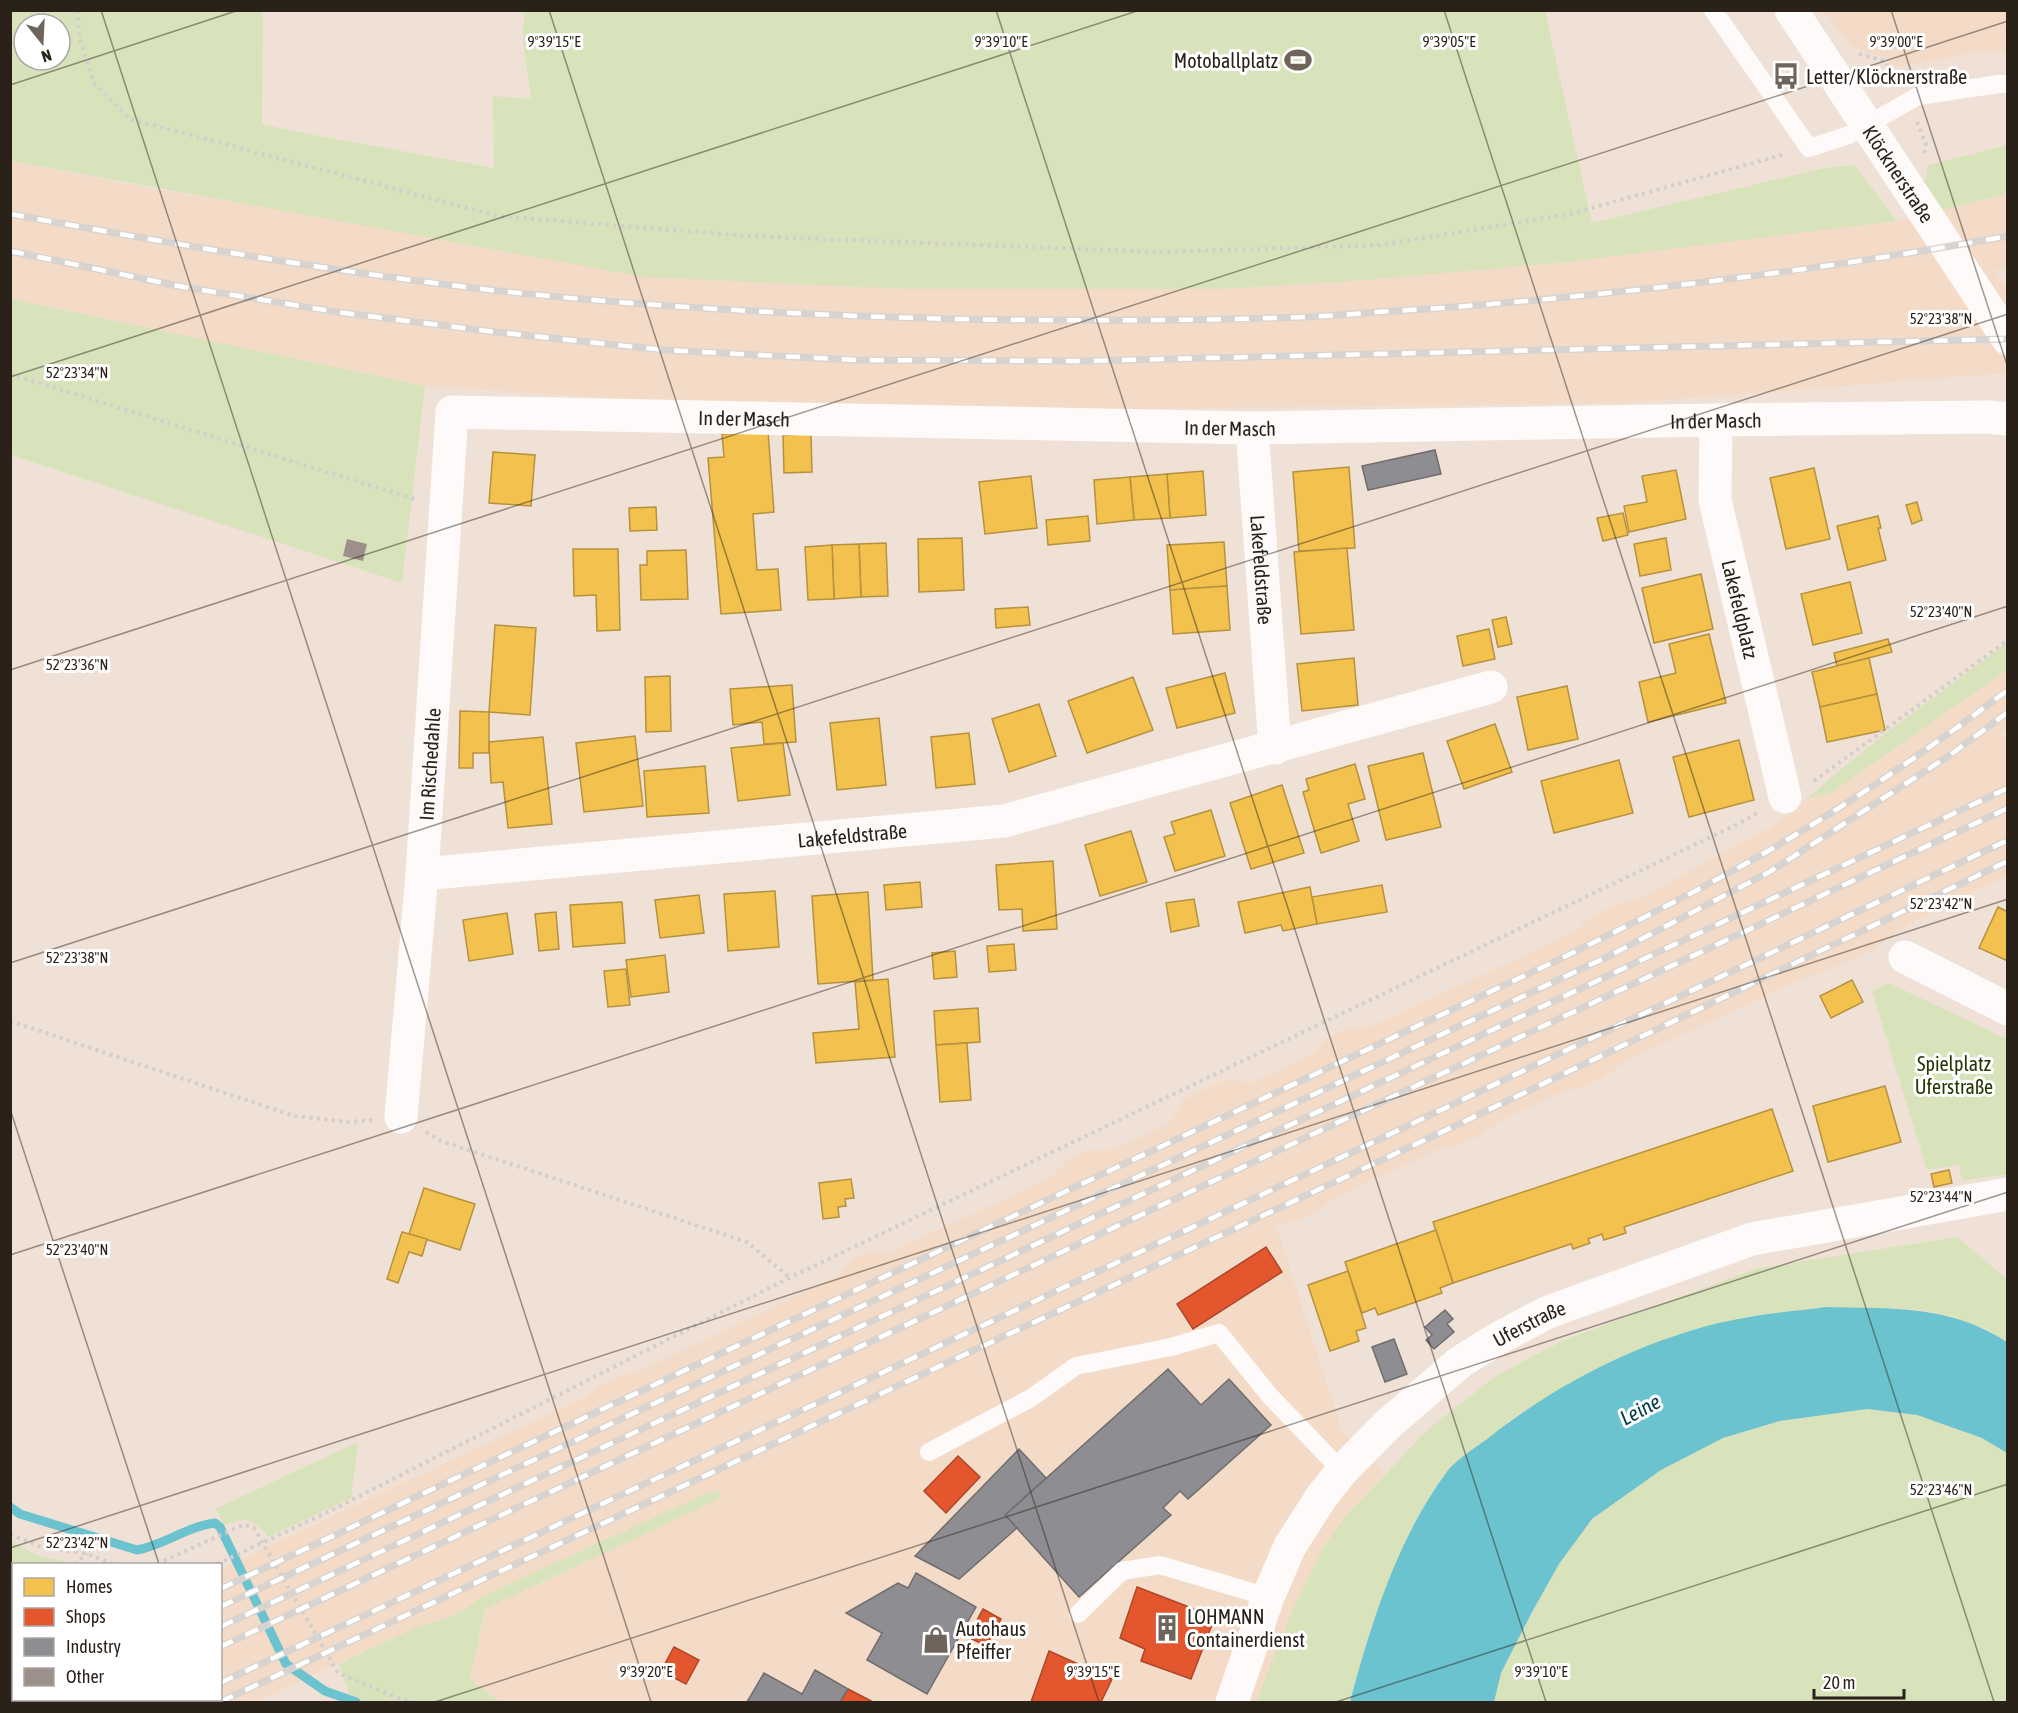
<svg xmlns="http://www.w3.org/2000/svg" width="2018" height="1713" font-family="'Asap Condensed',sans-serif">
  <rect width="100%" height="100%" fill="#f0e1d6"/>
  <g fill="#f3dbc7">
    <path d="M1824,11H2007V52L1982,51L1893,68L1887,58L1853,48Z"/>
    <path d="M10,161L154,189L290,211L905,289H1220L1341,282L1559,263L1897,221L2007,194V268L1994,270L2007,289V373L1628,403L1050,410L713,405L425,386L11,299Z"/>
    <path d="M2007,670V729L2000,734L2008,739L2007,876L1916,920L1871,950L1826,971L1806,977L1624,1062L1604,1077L1583,1087L1562,1092L1500,1121L1483,1134L1461,1144L1440,1149L1337,1197L1319,1210L1298,1220L1276,1225L1342,1431L1385,1474L1344,1517L1323,1548L1294,1606L1256,1702H500L470,1679L485,1609L549,1580L718,1490L707,1493L481,1597L465,1609L442,1620L421,1625L255,1702H11L10,1668L13,1666L14,1700H220L221,1569L586,1397L599,1386L618,1377L636,1373L840,1274L851,1261L871,1252L893,1251L1052,1177L1067,1160L1090,1150L1112,1151L1171,1122L1182,1100L1228,1079L1250,1083L1311,1055L1327,1038L1348,1028L1370,1027L1575,932L1588,919L1614,905L1640,898L1771,827L1807,799L1832,792Z"/>
  </g>
  <g fill="#d8e3bc" fill-rule="evenodd">
    <path d="M10,11H263L262,124L292,131L494,168L493,96L531,99L523,42L524,11H1545L1592,223L1825,168L1855,165L1897,221L1559,263L1341,282L1220,289H905L643,277L11,161ZM24,24H60V60H24Z"/>
    <path d="M2007,145V194L1939,211L1921,181L1926,179L1928,165Z"/>
    <path d="M11,299L425,386L402,583L11,455Z"/>
    <path d="M2007,643V670L1832,792L1807,799C1870,742 1940,694 2007,643Z"/>
    <path d="M1889,983L2007,1039V1174L1962,1181L1959,1165L1927,1170L1872,991Z"/>
    <path d="M1957,1237L2007,1279V1342L1986,1329L1950,1316L1914,1309L1825,1307L1747,1317L1675,1335L1604,1365L1519,1414L1447,1471L1417,1520L1396,1563L1371,1627L1350,1702H1256L1294,1606L1323,1548L1344,1518L1427,1430L1496,1376L1562,1341L1755,1269Z"/>
    <path d="M1867,1409L1917,1415L1982,1438L2007,1453V1702H1493L1501,1673L1531,1614L1559,1564L1592,1519L1661,1470L1723,1438L1780,1421Z"/>
    <path d="M358,1442L351,1498L268,1537C253,1518 248,1517 225,1525L215,1509Z"/>
    <path d="M718,1490L721,1498L485,1609L470,1679L500,1702H352L339,1664L421,1625L442,1620L465,1609L481,1597L707,1493Z"/>
    <path d="M11,1541L39,1556L78,1564H14V1666L11,1668Z"/>
  </g>
  <path fill="#6cc3d0" d="M1825,1307C1893,1309 1948,1304 2007,1342V1453L1982,1438L1917,1415L1867,1409L1780,1421L1723,1438L1661,1470L1592,1519L1559,1564L1531,1614L1501,1673L1494,1702H1350C1371,1623 1397,1540 1446,1473C1455,1460 1478,1446 1491,1436C1563,1379 1658,1332 1749,1317C1774,1312 1800,1311 1825,1307Z"/>
  <g fill="#f2c14e" stroke="#b6913e" stroke-width="1.5">
    <path d="M768,431L774,512L753,514L757,570L778,569L781,610L721,614L708,458L724,457L722,434Z"/>
    <path d="M811,434L812,472L784,473L783,435Z"/>
    <path d="M493,452L535,455L531,506L489,503Z"/>
    <path d="M1349,467L1355,548L1299,551L1293,472Z"/>
    <path d="M1814,468L1830,539L1786,549L1770,478Z"/>
    <path d="M1676,470L1686,519L1629,532L1624,506L1647,502L1642,476Z"/>
    <path d="M1203,471L1206,515L1170,518L1167,474Z"/>
    <path d="M1167,474L1170,518L1134,520L1130,477Z"/>
    <path d="M1031,476L1037,528L985,534L979,482Z"/>
    <path d="M1130,477L1134,520L1097,524L1094,480Z"/>
    <path d="M1917,502L1922,520L1912,524L1906,505Z"/>
    <path d="M656,507L657,530L630,531L629,508Z"/>
    <path d="M1623,513L1628,535L1603,541L1597,518Z"/>
    <path d="M1088,516L1090,541L1048,545L1046,520Z"/>
    <path d="M1878,516L1881,528H1878L1886,560L1848,570L1837,526Z"/>
    <path d="M962,538L964,590L919,592L918,539Z"/>
    <path d="M1666,538L1671,570L1640,576L1634,544Z"/>
    <path d="M1224,542L1227,586L1170,590L1167,545Z"/>
    <path d="M886,543L888,596L861,597L859,544Z"/>
    <path d="M859,544L861,597L834,599L832,545Z"/>
    <path d="M832,545L834,599L808,600L805,547Z"/>
    <path d="M1347,548L1354,630L1301,634L1294,552Z"/>
    <path d="M573,549H618L620,630L597,631L596,595L574,596Z"/>
    <path d="M686,550L688,599L641,600L640,565H647V551Z"/>
    <path d="M1701,574L1713,629L1654,643L1642,588Z"/>
    <path d="M1850,582L1862,633L1813,645L1801,594Z"/>
    <path d="M1227,586L1230,630L1173,634L1170,590Z"/>
    <path d="M1028,607L1030,625L996,628L995,609Z"/>
    <path d="M1506,617L1512,644L1498,647L1492,620Z"/>
    <path d="M495,625L536,628L530,715L489,712Z"/>
    <path d="M1489,629L1495,659L1463,666L1457,636Z"/>
    <path d="M1709,634L1726,703L1648,722L1639,682L1676,673L1669,644Z"/>
    <path d="M1888,639L1892,652L1837,666L1834,653Z"/>
    <path d="M1354,658L1358,705L1302,711L1297,664Z"/>
    <path d="M1869,658L1877,694L1820,707L1812,672Z"/>
    <path d="M1225,673L1235,713L1177,728L1166,688Z"/>
    <path d="M670,676L671,731L646,732L645,677Z"/>
    <path d="M1133,677L1153,730L1087,753L1068,701Z"/>
    <path d="M792,685L796,742L764,744L762,722L733,725L730,689Z"/>
    <path d="M1567,686L1578,739L1528,750L1517,697Z"/>
    <path d="M1877,694L1885,730L1827,742L1820,707Z"/>
    <path d="M1039,704L1056,756L1009,772L992,719Z"/>
    <path d="M460,711L489,712V753H473V768H459Z"/>
    <path d="M879,718L886,785L837,790L830,723Z"/>
    <path d="M1495,724L1512,772L1464,789L1447,741Z"/>
    <path d="M969,733L975,784L936,788L931,737Z"/>
    <path d="M635,736L643,806L584,812L576,743Z"/>
    <path d="M543,737L552,824L508,828L503,782L491,783L489,742Z"/>
    <path d="M1739,740L1754,800L1689,817L1673,757Z"/>
    <path d="M783,743L790,795L738,801L731,748Z"/>
    <path d="M1423,753L1441,827L1386,840L1368,766Z"/>
    <path d="M1619,760L1633,813L1554,833L1541,781Z"/>
    <path d="M1355,764L1365,799L1348,804L1359,841L1321,853L1303,792L1309,790L1306,779Z"/>
    <path d="M705,766L709,813L647,817L644,771Z"/>
    <path d="M1282,785L1304,853L1251,869L1230,803Z"/>
    <path d="M1211,810L1225,856L1175,871L1164,837L1175,834L1171,822Z"/>
    <path d="M1131,831L1147,882L1100,896L1085,845Z"/>
    <path d="M1053,861L1057,929L1023,931L1022,909L999,910L996,865Z"/>
    <path d="M920,882L922,907L886,910L884,885Z"/>
    <path d="M1382,885L1387,912L1317,924L1312,897Z"/>
    <path d="M1310,887L1317,924L1283,931L1281,925L1245,933L1238,902Z"/>
    <path d="M775,891L779,947L728,951L724,894Z"/>
    <path d="M868,892L873,980L818,984L812,896Z"/>
    <path d="M699,895L704,933L660,938L655,900Z"/>
    <path d="M1194,899L1199,926L1171,932L1166,903Z"/>
    <path d="M622,902L625,943L573,947L570,905Z"/>
    <path d="M1998,907L2008,912V961L1979,948Z"/>
    <path d="M556,912L559,949L539,951L535,914Z"/>
    <path d="M507,913L513,954L469,961L463,920Z"/>
    <path d="M1014,944L1016,970L989,972L987,946Z"/>
    <path d="M955,951L957,977L934,979L932,953Z"/>
    <path d="M665,955L669,992L631,997L626,960Z"/>
    <path d="M626,969L630,1005L608,1007L604,971Z"/>
    <path d="M888,979L895,1057L816,1063L813,1033L859,1029L855,982Z"/>
    <path d="M1852,980L1863,1002L1831,1018L1820,996Z"/>
    <path d="M978,1008L980,1042L936,1045L934,1011Z"/>
    <path d="M967,1043L971,1100L940,1102L936,1045Z"/>
    <path d="M1885,1086L1901,1142L1828,1162L1813,1106Z"/>
    <path d="M1772,1109L1793,1171L1624,1227L1626,1233L1604,1240L1602,1234L1588,1239L1590,1243L1573,1249L1571,1244L1453,1283L1433,1222Z"/>
    <path d="M1949,1170L1952,1183L1934,1187L1931,1174Z"/>
    <path d="M851,1179L854,1198L845,1199L846,1206L838,1207L839,1217L823,1219L819,1183Z"/>
    <path d="M424,1188L475,1204L460,1250L409,1234Z"/>
    <path d="M1436,1230L1453,1283L1440,1288L1442,1293L1378,1315L1375,1308L1362,1313L1345,1262Z"/>
    <path d="M402,1232L427,1239L422,1256L409,1252L398,1283L387,1279Z"/>
    <path d="M1348,1271L1366,1328L1356,1331L1359,1341L1330,1351L1308,1285Z"/>
  </g>
  <g fill="#e4572e" stroke="#ac4728" stroke-width="1.5">
    <path d="M1266,1247L1282,1272L1193,1329L1177,1304Z"/>
    <path d="M958,1456L980,1477L946,1513L924,1491Z"/>
    <path d="M1137,1587L1215,1617L1191,1679L1141,1661L1145,1649L1120,1638Z"/>
    <path d="M983,1609L1001,1619L986,1646L968,1637Z"/>
    <path d="M674,1647L699,1660L686,1684L661,1671Z"/>
    <path d="M1049,1651L1112,1679L1101,1702H1031Z"/>
    <path d="M848,1689L873,1702H840Z"/>
  </g>
  <g fill="#8d8d92" stroke="#6f6d6e" stroke-width="1.5">
    <path d="M1435,450L1441,474L1368,490L1362,466Z"/>
    <path d="M1445,1310L1453,1319L1447,1324L1454,1332L1434,1349L1426,1340L1432,1335L1425,1327Z"/>
    <path d="M1394,1339L1407,1374L1385,1382L1372,1347Z"/>
    <path d="M1168,1369L1201,1405L1229,1379L1271,1425L1188,1499L1180,1491L1163,1508L1171,1515L1079,1597L1005,1515Z"/>
    <path d="M1019,1449L1046,1478L1005,1515L1017,1528L959,1579L915,1556Z"/>
    <path d="M916,1573L976,1607L927,1694L867,1660L882,1633L846,1613L898,1583L908,1588Z"/>
    <path d="M815,1670L848,1689L840,1702H747L764,1673L802,1694Z"/>
  </g>
  <g fill="none" stroke-linecap="round" stroke-linejoin="round">
    <path stroke="#6cc3d0" stroke-width="9" d="M10,1507L20,1514L137,1550C164,1545 188,1526 215,1523L220,1527L286,1664L325,1691L356,1702"/>
  </g>
  <path fill="#9d908b" d="M347,539L367,544L363,561L343,556Z"/>
  <g fill="none" stroke-linecap="round" stroke-linejoin="round">
    <g stroke="#d2cecb" stroke-width="4" stroke-dasharray="3 4.5" stroke-linecap="butt">
      <path d="M78,10L79,36L94,83L130,119L498,216L747,236L1160,252L1380,245L1570,214L1785,154"/>
      <path d="M1859,54L1885,61L1896,80"/>
      <path d="M1917,122L1926,144L1924,155"/>
      <path d="M10,374L414,499"/>
      <path d="M1814,781L2008,640"/>
      <path d="M10,1021L294,1116L349,1122L372,1120"/>
      <path d="M426,1132L441,1141L747,1242L789,1277"/>
      <path d="M10,1534L41,1547L87,1554L114,1564"/>
      <path d="M74,1564L87,1554"/>
      <path d="M157,1564L238,1527L246,1525L254,1528L338,1673L398,1698L415,1702"/>
      <path d="M217,1564L332,1510L789,1278L1736,825L1758,813"/>
      <path d="M10,1617L14,1614"/>
      <path d="M10,1660L14,1659"/>
      <path d="M215,1700L217,1702"/>
    </g>
    <g stroke="#fdfaf9" stroke-width="18">
      <path d="M1713,10L1809,148L1849,135L1918,96L1999,84H2008"/>
      <path d="M929,1452L1031,1398L1076,1366L1171,1347L1219,1333L1270,1396L1342,1471"/>
      <path d="M1078,1614L1122,1571L1160,1565L1268,1597"/>
    </g>
    <g stroke="#fdfaf9" stroke-width="33">
      <path id="s1" d="M1716,420L1715,500L1785,797"/>
      <path id="s2" d="M1252,428L1275,748"/>
      <path id="s3" d="M422,874L1004,821L1491,687"/>
      <path d="M1905,957L2008,1009"/>
      <path id="s4" d="M401,1117L422,874L452,412L1252,428L1716,420L1988,417L2008,419"/>
      <path id="s5" d="M1232,1702L1268,1597L1290,1546L1322,1496L1342,1471L1386,1426L1460,1362L1497,1339L1548,1312L1752,1239L2008,1194"/>
    </g>
    <path stroke="#fdfaf9" stroke-width="33" id="s6" d="M1791,10L2008,339"/>
    <defs>
      <g id="rail">
        <path d="M10,214C173,244 335,272 499,291C650,307 801,315 952,319C1070,321 1188,321 1306,317C1346,315 1386,311 1427,309C1621,295 1816,271 2008,236"/>
        <path d="M10,251L178,286L337,312L495,332L664,350L855,360L1083,361L2008,339"/>
        <path d="M220,1589L1562,958C1629,925 1696,892 1761,855C1847,806 1928,750 2008,690"/>
        <path d="M220,1607L1611,955L1771,871L1950,755L2008,712"/>
        <path d="M220,1627L2008,788"/>
        <path d="M220,1647L2008,808"/>
        <path d="M220,1683L1342,1157L2008,840"/>
        <path d="M10,1687L14,1686"/>
        <path d="M19,1702L25,1700"/>
        <path d="M60,1702L67,1700"/>
        <path d="M102,1702L108,1700"/>
        <path d="M179,1702L186,1700"/>
        <path d="M220,1702L1459,1124L2008,861"/>
      </g>
    </defs>
    <use href="#rail" stroke="#d7d3d0" stroke-width="7"/>
    <use href="#rail" stroke="#fff" stroke-width="4.5" stroke-dasharray="14" stroke-linecap="butt"/>
  </g>
  <path fill="none" stroke="#2a2119" stroke-width="1.5" stroke-opacity="0.45" d="M101,10L651,1702M549,10L1099,1702M996,10L1546,1702M1444,10L1994,1702M1891,10L2008,368M10,85L239,10M10,377L1140,10M10,670L2008,21M10,963L2008,314M10,1109L159,1564M10,1255L2008,606M10,1548L2008,899M203,1700V1702M435,1702L2008,1192M1336,1702L2008,1484"/>
  <defs>
    <symbol id="stadium-bare" viewBox="-9 -9 18 18"><path d="M0-5a6.5 5 0 1 0 0 10a6.5 5 0 1 0 0-10ZM-3.5-1.8h7v3.6h-7Z" fill="#6f645b" stroke="#fff" stroke-width="2.5" paint-order="stroke"/></symbol>
    <symbol id="bus-bare" viewBox="-9 -9 18 18"><path d="M-5-6H5V4H4V6H2V4H-2V6H-4V4H-5ZM-3.5-4V0h7V-4ZM-3.5 1.2v1.5H-2V1.2ZM2 1.2v1.5H3.5V1.2Z" fill="#6f645b" stroke="#fff" stroke-width="2.5" paint-order="stroke"/></symbol>
    <symbol id="building-bare" viewBox="-9 -9 18 18"><path d="M-4-6H4V6H1V3H-1V6H-4ZM-2.5-4.3h1.7v1.8h-1.7ZM.8-4.3h1.7v1.8H.8ZM-2.5-1h1.7V.8h-1.7ZM.8-1h1.7V.8H.8Z" fill="#6f645b" stroke="#fff" stroke-width="2.5" paint-order="stroke"/></symbol>
    <symbol id="shop-bare" viewBox="-9 -9 18 18"><path d="M-5-2.5h2.3a2.7 3.5 0 0 1 5.4 0H5L5.5 6h-11ZM-1.5-2.5h3a1.5 2.3 0 0 0-3 0Z" fill="#6f645b" stroke="#fff" stroke-width="2.5" paint-order="stroke"/></symbol>
  </defs>
  <g fill-rule="evenodd">
    <use href="#stadium-bare" x="1279" y="41" width="38" height="38"/>
    <use href="#bus-bare" x="1767" y="57" width="38" height="38"/>
    <use href="#building-bare" x="1148" y="1609" width="38" height="38"/>
    <use href="#shop-bare" x="917" y="1621" width="38" height="38"/>
  </g>
  <g text-anchor="middle" dominant-baseline="central" stroke-width="6" stroke-linejoin="round" paint-order="stroke">
    <g font-size="20" fill="#2a2119" stroke="#fff" text-anchor="start">
      <text x="1278" y="60" text-anchor="end">Motoballplatz</text>
      <text x="1806" y="76">Letter/Klöcknerstraße</text>
      <text x="1187" y="1616">LOHMANN<tspan x="1187" dy="23">Containerdienst</tspan></text>
      <text x="956" y="1628">Autohaus<tspan x="956" dy="23">Pfeiffer</tspan></text>
    </g>
    <g font-size="20" fill="#2a2119" stroke="#fff">
      <text stroke="none"><textPath href="#s6" startOffset="196">Klöcknerstraße</textPath></text>
      <text stroke="none"><textPath href="#s4" startOffset="999">In der Masch</textPath></text>
      <text stroke="none"><textPath href="#s4" startOffset="1971">In der Masch</textPath></text>
      <text stroke="none"><textPath href="#s4" startOffset="1485">In der Masch</textPath></text>
      <text stroke="none"><textPath href="#s2" startOffset="142">Lakefeldstraße</textPath></text>
      <text stroke="none"><textPath href="#s1" startOffset="192">Lakefeldplatz</textPath></text>
      <text stroke="none"><textPath href="#s4" startOffset="354">Im Rischedahle</textPath></text>
      <text stroke="none"><textPath href="#s3" startOffset="432">Lakefeldstraße</textPath></text>
      <text stroke="none"><textPath href="#s5" startOffset="498">Uferstraße</textPath></text>
    </g>
    <g font-size="20" fill="#203700" stroke="#fff">
      <text x="1954" y="1063">Spielplatz<tspan x="1954" dy="23">Uferstraße</tspan></text>
    </g>
    <g font-size="21" font-style="italic" fill="#003a43" stroke="#fff">
      <text transform="translate(1640 1409) rotate(-28)">Leine</text>
    </g>
  </g>
  <g font-size="15" text-anchor="middle" fill="#2a2119" stroke="#fff" stroke-width="6" stroke-linejoin="round" paint-order="stroke">
    <text x="554" y="47">9°39'15"E</text>
    <text x="1001" y="47">9°39'10"E</text>
    <text x="1449" y="47">9°39'05"E</text>
    <text x="1896" y="47">9°39'00"E</text>
    <text x="1941" y="324">52°23'38"N</text>
    <text x="77" y="378">52°23'34"N</text>
    <text x="1941" y="617">52°23'40"N</text>
    <text x="77" y="670">52°23'36"N</text>
    <text x="1941" y="909">52°23'42"N</text>
    <text x="77" y="963">52°23'38"N</text>
    <text x="1941" y="1202">52°23'44"N</text>
    <text x="77" y="1255">52°23'40"N</text>
    <text x="1941" y="1495">52°23'46"N</text>
    <text x="77" y="1548">52°23'42"N</text>
    <text x="646" y="1677">9°39'20"E</text>
    <text x="1093" y="1677">9°39'15"E</text>
    <text x="1541" y="1677">9°39'10"E</text>
  </g>
  <rect width="2018" height="1713" fill="none" stroke="#2a2119" stroke-width="24"/>
  <rect x="12" y="1563" width="210" height="138" fill="#ffffff" stroke="#aaa6a3" stroke-width="1.5"/>
  <rect x="24" y="1578" width="30" height="18" fill="#f2c14e" stroke="#aaa6a3" stroke-width="1.5"/>
  <text x="66" y="1593" font-size="18" fill="#2a2119">Homes</text>
  <rect x="24" y="1608" width="30" height="18" fill="#e4572e" stroke="#aaa6a3" stroke-width="1.5"/>
  <text x="66" y="1623" font-size="18" fill="#2a2119">Shops</text>
  <rect x="24" y="1638" width="30" height="18" fill="#8d8d92" stroke="#aaa6a3" stroke-width="1.5"/>
  <text x="66" y="1653" font-size="18" fill="#2a2119">Industry</text>
  <rect x="24" y="1668" width="30" height="18" fill="#9d908b" stroke="#aaa6a3" stroke-width="1.5"/>
  <text x="66" y="1683" font-size="18" fill="#2a2119">Other</text>
  <g transform="translate(42 42) rotate(162)"><circle r="28" fill="#ffffff" stroke="#aaa6a3" stroke-width="1.5"/>
  <path d="M0-4.5L10 22L0 15L-10 22Z" fill="#6f645b"/>
  <text y="-9" font-size="16" font-weight="bold" text-anchor="middle" fill="#2a2119">N</text>
  </g>
  <path d="M1814 1689v9h90v-9" fill="none" stroke="#2a2119" stroke-width="3"/>
  <text x="1823" y="1689" font-size="18" fill="#2a2119" stroke="#ffffff" stroke-width="4.5" paint-order="stroke">20 m</text>
</svg>
